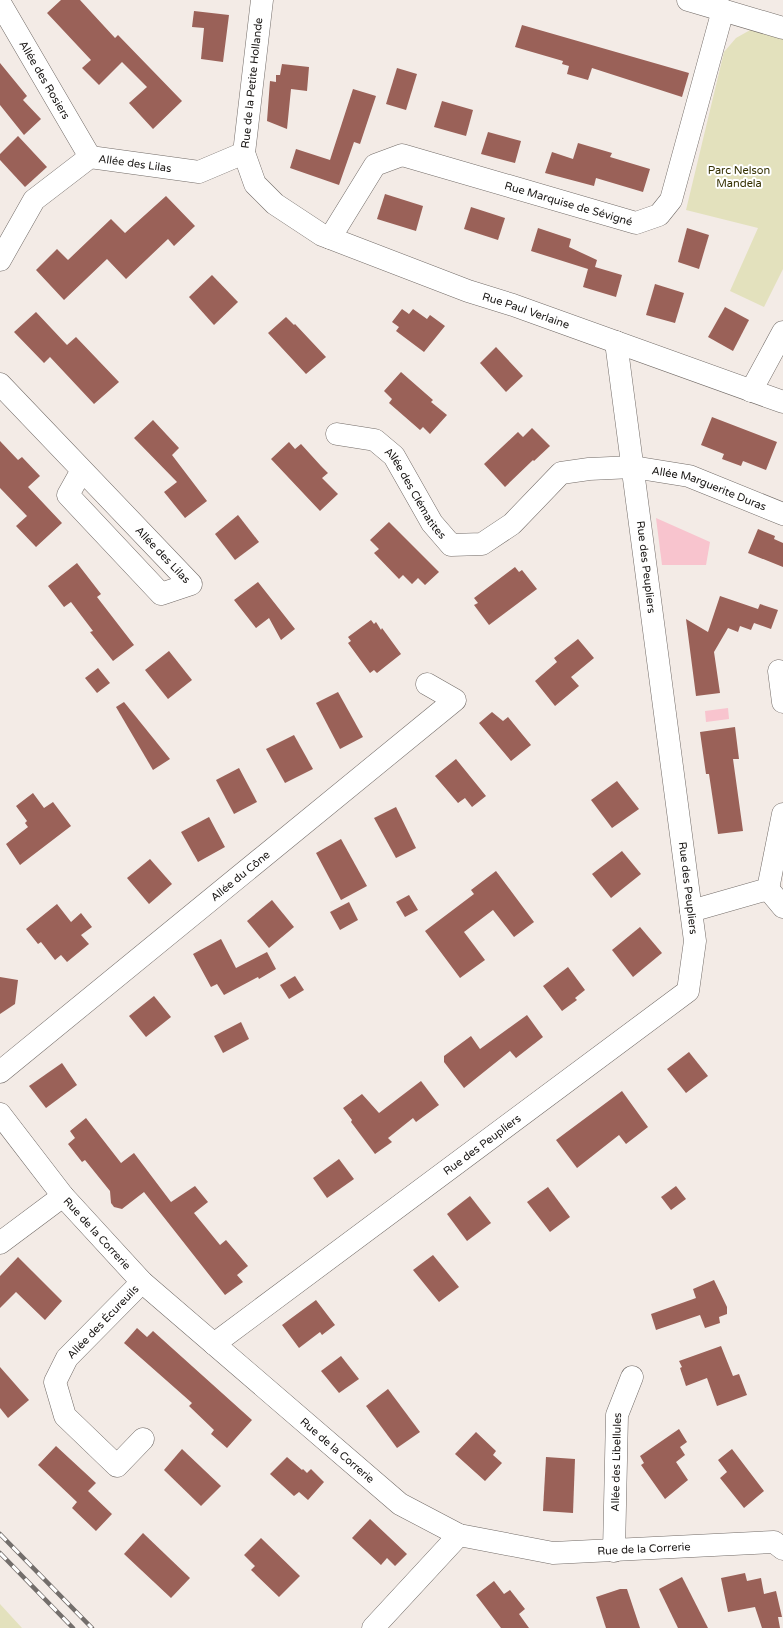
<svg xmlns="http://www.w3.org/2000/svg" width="783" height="1628" font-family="'Varela Round',sans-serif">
  <rect width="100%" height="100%" fill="#f3ebe6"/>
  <g fill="#e3e1bd">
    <path d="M752,29L783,39V269L764,307L730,291L758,228L686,210L724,52L736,38Z"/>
    <path d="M0,1604L22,1628H0Z"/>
  </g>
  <g fill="#f8c4ce">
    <path d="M656,518L710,542L706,565H662Z"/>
    <path d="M728,708L729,719L706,722L705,711Z"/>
  </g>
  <g fill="#9a6158">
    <path d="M61,0H80L115,38L118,35L182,101L153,129L129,103L147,87L122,62L99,85L82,68L91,60L47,13Z"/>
    <path d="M194,11L229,15L223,62L201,59L204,28L192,27Z"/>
    <path d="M522,25L689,73L682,97L592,68L588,80L567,74L569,66L562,64L563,61L515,47Z"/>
    <path d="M0,63L27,96L23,100L41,119L24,135L0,105Z"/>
    <path d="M282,64L309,67L307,91L291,89L287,129L267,121L270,81L276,82V75H280Z"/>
    <path d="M397,68L417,74L406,110L386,104Z"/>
    <path d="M353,89L376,96L360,144L354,142L339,185L290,168L296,149L330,160Z"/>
    <path d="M442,101L473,110L466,136L434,127Z"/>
    <path d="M488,132L521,141L515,163L481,154Z"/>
    <path d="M18,136L47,167L25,187L0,160V154Z"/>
    <path d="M578,143L612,153L610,157L650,169L643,192L596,178L594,186L545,173L552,152L573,159Z"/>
    <path d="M385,194L423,206L416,231L377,219Z"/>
    <path d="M166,196L195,226L174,246L168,239L126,279L107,259L64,300L36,270L57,249L68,260L111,219L125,233Z"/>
    <path d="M471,207L505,218L498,240L464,229Z"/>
    <path d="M538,228L571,239L569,247L597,260L595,267L622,275L616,297L583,287L588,269L531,251Z"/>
    <path d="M687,228L709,235L699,269L678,262Z"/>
    <path d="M212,275L238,302L214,325L189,297Z"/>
    <path d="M655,284L684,293L675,323L646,315Z"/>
    <path d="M725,307L749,320L733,351L708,337Z"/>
    <path d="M402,309L409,314L413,309L427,319L430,315L445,326L424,352L396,331L399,327L392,322Z"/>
    <path d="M36,312L67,345L76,337L119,382L94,404L50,357L44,363L14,332Z"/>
    <path d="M286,317L294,325L295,324L326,357L306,374L268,333Z"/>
    <path d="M496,347L523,376L506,392L480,363Z"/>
    <path d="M401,372L433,400L431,402L447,415L430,434L423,427L420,430L389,403L392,399L384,391Z"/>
    <path d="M712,417L777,442L766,470L743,461L741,466L722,459L724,454L701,445Z"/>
    <path d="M153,420L179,448L172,455L207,501L185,518L164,492L177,482L134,438Z"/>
    <path d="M532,428L550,446L534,461L533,460L505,487L484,464L518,432L523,437Z"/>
    <path d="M0,441L18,460L22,457L40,476L28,487L62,523L36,547L16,526L27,516L0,488Z"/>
    <path d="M289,442L295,449L301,444L321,466L328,473L322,478L338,494L320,511L271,459Z"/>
    <path d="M238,515L259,542L235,560L215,534Z"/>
    <path d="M389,522L439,572L425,585L418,578L412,584L403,575L399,579L374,553L379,549L370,540Z"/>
    <path d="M758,529L775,536L774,539L783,543V567L748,553Z"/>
    <path d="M77,563L101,594L97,597L134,645L113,661L90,632L93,631L71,602L64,607L48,586Z"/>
    <path d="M515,567L519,572L522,570L537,589L489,625L474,605L478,603L474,598Z"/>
    <path d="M258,582L295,629L281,640L269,618L256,628L234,600Z"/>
    <path d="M720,596L758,609L760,604L778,610L771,629L754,623L751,630L740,626L738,632L728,628L714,652L720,693L696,696L686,619L708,632Z"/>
    <path d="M371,620L374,624L376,622L381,630L382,628L401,654L377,673L374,670L370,673L348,643L351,641L348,637Z"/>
    <path d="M578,639L594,658L571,677L579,686L555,706L535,681L557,662L554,658Z"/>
    <path d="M169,651L192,680L168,699L145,670Z"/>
    <path d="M98,668L110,683L97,693L85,678Z"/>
    <path d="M338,692L363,737L340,749L316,703Z"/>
    <path d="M124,702L170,759L153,770L116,707Z"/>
    <path d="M492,712L503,721L508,717L531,745L511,761L479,723Z"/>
    <path d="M735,727L739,759H733L743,831L718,834L709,774H706L700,732Z"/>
    <path d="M294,735L313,769L285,783L266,749Z"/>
    <path d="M456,759L486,796L472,807L465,798L458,803L435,776Z"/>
    <path d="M239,768L257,802L234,814L216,780Z"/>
    <path d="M617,781L639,809L612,828L591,800Z"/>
    <path d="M33,793L44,808L53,802L71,826L20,865L6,844L28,827L25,823L27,821L16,806Z"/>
    <path d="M396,807L416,848L396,858L374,818Z"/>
    <path d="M209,817L225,847L198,862L181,832Z"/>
    <path d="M341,839L367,886L341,900L316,853Z"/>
    <path d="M622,851L641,874L611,898L592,874Z"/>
    <path d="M150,859L172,884L149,904L127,878Z"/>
    <path d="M496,871L534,922L514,937L493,910L464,932L485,960L460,978L425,931L474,894L471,890Z"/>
    <path d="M409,895L418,910L405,917L396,902Z"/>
    <path d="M272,900L294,927L269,948L247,921Z"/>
    <path d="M349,902L358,920L340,930L330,912Z"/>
    <path d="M57,904L71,922L81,913L92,927L81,935L89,944L67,962L61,955L55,960L41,942L38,944L26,929Z"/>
    <path d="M640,927L662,953L633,977L612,950Z"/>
    <path d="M221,939L236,968L267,952L276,969L259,979L258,977L224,995L217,984L211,987L193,954Z"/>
    <path d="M568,967L585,990L575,998L577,1000L562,1011L543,986Z"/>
    <path d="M295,976L304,990L289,999L280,985Z"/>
    <path d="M0,977L18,980L15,1004L0,1014Z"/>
    <path d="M154,996L171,1017L146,1037L129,1016Z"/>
    <path d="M527,1015L543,1037L516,1058L510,1051L464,1088L444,1062V1056L471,1036L480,1049Z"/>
    <path d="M241,1022L249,1039L223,1053L214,1036Z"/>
    <path d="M689,1052L708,1076L686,1093L667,1069Z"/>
    <path d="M62,1063L77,1085L46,1108L29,1086Z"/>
    <path d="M421,1081L439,1105L416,1122L413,1118L388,1138L392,1142L375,1154L351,1122L352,1120L343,1108L362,1094L379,1113Z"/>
    <path d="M622,1091L648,1127L626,1144L619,1135L577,1168L556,1140Z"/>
    <path d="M86,1118L121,1163L134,1153L171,1202L195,1186L208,1202L194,1213L220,1245L226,1240L248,1266L237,1275L243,1282L225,1295L144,1192L122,1209L114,1207L111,1203L110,1191L85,1160L82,1162L68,1144L75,1138L70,1131Z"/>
    <path d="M339,1159L354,1179L327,1198L313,1178Z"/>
    <path d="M676,1186L686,1199L671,1210L661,1197Z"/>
    <path d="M548,1187L570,1217L550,1232L527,1202Z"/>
    <path d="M470,1196L491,1223L467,1241L447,1214Z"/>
    <path d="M433,1255L459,1287L439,1302L413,1270Z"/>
    <path d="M18,1257L62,1301L45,1320L16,1292L0,1308V1276Z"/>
    <path d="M714,1280L727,1307V1314L719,1317L720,1323L705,1328L700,1315L656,1330L651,1314L696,1298L693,1289Z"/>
    <path d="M316,1300L335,1325L322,1335L320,1332L299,1348L282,1325Z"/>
    <path d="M137,1328L147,1337L153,1331L252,1420L227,1448L211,1434L214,1430L189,1406L192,1403L124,1343Z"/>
    <path d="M721,1346L733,1376L739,1374L747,1395L717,1406L707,1378L686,1386L680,1368L682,1367L679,1361Z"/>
    <path d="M341,1356L359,1379L339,1393L321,1371Z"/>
    <path d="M0,1367L29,1400L8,1418L0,1408Z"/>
    <path d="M388,1389L420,1432L397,1448L366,1406Z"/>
    <path d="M679,1429L687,1442L680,1447L685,1455L676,1462L688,1480L665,1499L641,1465L644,1463L640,1456Z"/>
    <path d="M476,1432L496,1451L493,1455L502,1463L485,1481L455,1454Z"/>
    <path d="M56,1446L96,1483L88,1491L112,1514L96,1531L72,1508L77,1502L38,1465Z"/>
    <path d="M182,1449L221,1486L201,1506L164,1470Z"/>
    <path d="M732,1449L764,1491L744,1508L720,1478L727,1472L718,1460Z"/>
    <path d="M287,1457L302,1470L303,1469L307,1473L311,1469L324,1482L308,1500L299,1492L294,1496L270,1474Z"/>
    <path d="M546,1457L575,1459L573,1513L543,1511Z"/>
    <path d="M370,1519L407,1554L395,1566L387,1558L381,1565L352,1538Z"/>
    <path d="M143,1533L190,1578L171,1598L124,1554Z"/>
    <path d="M261,1538L300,1576L279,1597L251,1570L255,1566L244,1555Z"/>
    <path d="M745,1573L747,1581L761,1578L764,1594L776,1591L782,1617H778L780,1628H762L755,1607L728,1612L721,1578Z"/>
    <path d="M682,1577L708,1628H678L659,1589Z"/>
    <path d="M494,1581L504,1594L510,1590L525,1609L519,1614L529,1628H501L476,1595Z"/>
    <path d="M620,1589H627L640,1628H606L596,1597Z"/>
  </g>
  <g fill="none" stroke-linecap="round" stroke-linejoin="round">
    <defs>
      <g id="minor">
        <path id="s1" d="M262,0L244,153L255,184L275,204L322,235L330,238L468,291L513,305L783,402"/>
        <path d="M688,0L783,28"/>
        <path id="s2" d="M0,3L90,157"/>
        <path id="s3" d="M330,238L375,165L402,155L636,223L659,215L671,200L723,10"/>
        <path id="s4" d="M0,260L34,200L90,157L199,172L244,153"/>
        <path id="s5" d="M0,384L191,584L161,594L68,495L82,470"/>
        <path d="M751,391L783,332"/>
        <path id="s6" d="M337,434L375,440L394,456L432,523L451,545L482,544L512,524L561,473L589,469L633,467L689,476L783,514"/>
        <path d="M779,671L783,702"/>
        <path d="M768,889L783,907"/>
        <path d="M691,911L768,889L783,814"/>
        <path id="s7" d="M0,1072L455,700L427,684"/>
        <path id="s8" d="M0,1114L63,1196L142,1282L400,1504L459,1535L553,1553L774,1542L783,1549"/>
        <path d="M0,1243L63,1196"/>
        <path d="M142,1282L67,1358L55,1382L65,1416L117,1466L143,1439"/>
        <path id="s9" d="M214,1344L688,991L695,941L616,342"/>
        <path id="s10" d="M614,1551L617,1415L632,1377"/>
        <path d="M373,1628L459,1535"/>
      </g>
    </defs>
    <use href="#minor" stroke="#726b67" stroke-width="23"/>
    <use href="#minor" stroke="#fff" stroke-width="22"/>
    <defs>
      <g id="rail">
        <path d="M0,1534L92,1628"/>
        <path d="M0,1553L73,1628"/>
      </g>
    </defs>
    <use href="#rail" stroke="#736e6b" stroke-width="4.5"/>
    <use href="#rail" stroke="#fff" stroke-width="3" stroke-dasharray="9" stroke-linecap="butt"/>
  </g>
  <g text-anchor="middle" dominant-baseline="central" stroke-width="4" stroke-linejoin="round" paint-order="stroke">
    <g font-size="11" fill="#181513" stroke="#fff">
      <text stroke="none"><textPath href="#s2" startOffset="89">Allée des Rosiers</textPath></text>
      <text transform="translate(252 83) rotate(-84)">Rue de la Petite Hollande</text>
      <text stroke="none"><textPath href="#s4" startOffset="185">Allée des Lilas</textPath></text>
      <text stroke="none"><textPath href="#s3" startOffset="288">Rue Marquise de Sévigné</textPath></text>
      <text stroke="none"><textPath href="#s1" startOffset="489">Rue Paul Verlaine</textPath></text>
      <text stroke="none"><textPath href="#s6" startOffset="459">Allée Marguerite Duras</textPath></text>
      <text stroke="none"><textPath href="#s6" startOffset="106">Allée des Clématites</textPath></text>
      <text stroke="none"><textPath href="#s5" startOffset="236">Allée des Lilas</textPath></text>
      <text transform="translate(646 567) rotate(83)">Rue des Peupliers</text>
      <text stroke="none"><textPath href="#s7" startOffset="310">Allée du Cône</textPath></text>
      <text transform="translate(688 888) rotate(83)">Rue des Peupliers</text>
      <text stroke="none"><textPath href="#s9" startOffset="334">Rue des Peupliers</textPath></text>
      <text stroke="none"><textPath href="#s8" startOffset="154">Rue de la Correrie</textPath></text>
      <text transform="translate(103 1322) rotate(-46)">Allée des Écureuils</text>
      <text stroke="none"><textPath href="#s8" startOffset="478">Rue de la Correrie</textPath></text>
      <text stroke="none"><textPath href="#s10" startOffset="89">Allée des Libellules</textPath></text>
      <text stroke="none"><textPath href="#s8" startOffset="814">Rue de la Correrie</textPath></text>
    </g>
    <g font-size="11" fill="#353102" stroke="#fff">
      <text x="739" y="170">Parc Nelson<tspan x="739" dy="13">Mandela</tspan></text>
    </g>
  </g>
</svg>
